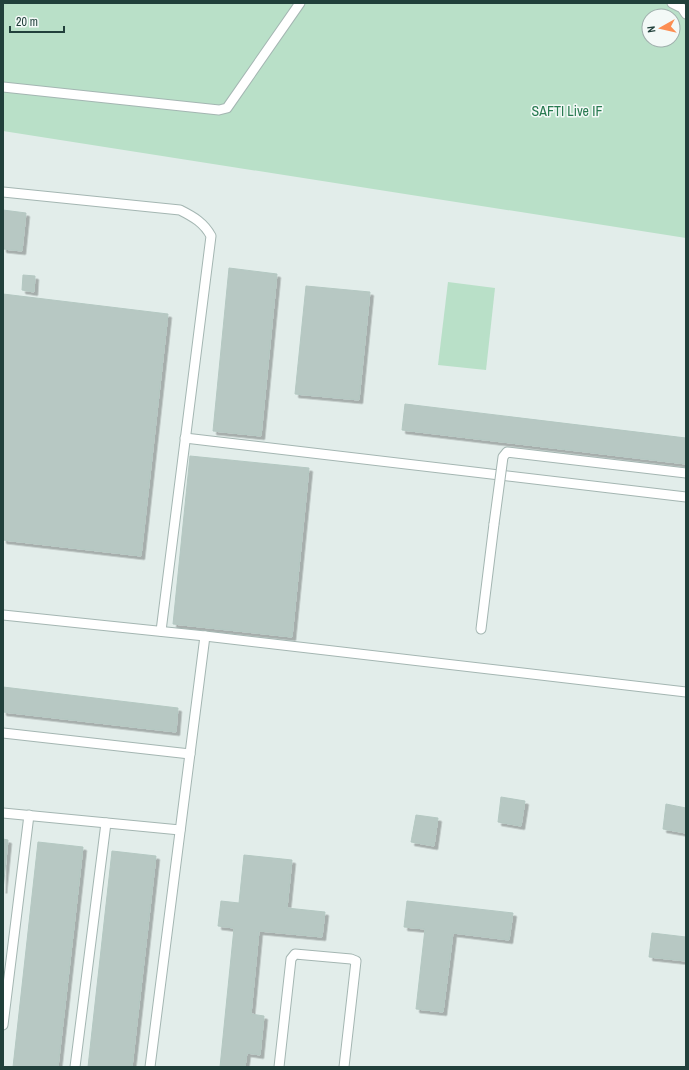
<svg xmlns="http://www.w3.org/2000/svg" width="689" height="1070" font-family="'Archivo Narrow',sans-serif">
  <defs>
    <filter id="shadow"><feDropShadow dx="3.5" dy="3.5" stdDeviation="0" flood-color="#0004"/></filter>
  </defs>
  <rect width="100%" height="100%" fill="#e2edea"/>
  <g fill="#b9e0c8" fill-rule="evenodd">
    <path d="M3,3H686V238L3,131ZM649,16H673V40H649Z"/>
    <path d="M448,282L495,288L486,370L438,365Z"/>
  </g>
  <g fill="#b7c8c3" stroke="#b4c8c2" filter="url(#shadow)">
    <path d="M3,210L26,213L22,251L3,249Z"/>
    <path d="M229,268L277,274L261,436L213,431Z"/>
    <path d="M23,275L35,276L34,292L22,290Z"/>
    <path d="M306,286L370,292L359,400L295,394Z"/>
    <path d="M3,294L168,314L141,556L3,540Z"/>
    <path d="M405,404L686,438V464L402,430Z"/>
    <path d="M190,456L309,468L292,637L173,624Z"/>
    <path d="M3,687L178,708L176,732L3,712Z"/>
    <path d="M501,797L525,801L521,826L498,822Z"/>
    <path d="M666,804L686,808V833L663,829Z"/>
    <path d="M416,815L438,818L434,846L411,842Z"/>
    <path d="M3,839L8,840L3,890Z"/>
    <path d="M38,842L83,847L58,1067H13Z"/>
    <path d="M112,851L156,856L132,1067H88Z"/>
    <path d="M244,855L292,860L287,908L325,912L322,937L259,931L251,1014L264,1016L260,1055L247,1053L245,1067H220L234,928L218,926L221,901L239,903Z"/>
    <path d="M407,901L513,913L509,940L453,933L443,1012L416,1009L425,929L404,927Z"/>
    <path d="M652,933L686,937V961L649,957Z"/>
  </g>
  <g fill="none" stroke-linecap="round" stroke-linejoin="round">
    <defs>
      <g id="service">
        <path d="M672,3L682,8L686,14"/>
        <path d="M3,87L219,110L227,108L300,3"/>
        <path d="M3,192L180,210C194,217 204,223 211,236L161,631"/>
        <path d="M185,438L686,497"/>
        <path d="M3,615L205,636L686,692"/>
        <path d="M481,629L494,524"/>
        <path d="M3,733L190,754"/>
        <path d="M3,813L180,830"/>
        <path d="M3,1025L29,815"/>
        <path d="M75,1067L106,823"/>
        <path d="M150,1067L205,636"/>
        <path d="M279,1067L291,959L295,954L351,959L356,961L344,1067"/>
      </g>
    </defs>
    <use href="#service" stroke="#a4b6b2" stroke-width="11"/>
    <use href="#service" stroke="#fff" stroke-width="9"/>
    <defs>
      <path id="service-bridge" d="M494,524L503,457L507,452L686,473"/>
    </defs>
    <use href="#service-bridge" stroke="#a4b6b2" stroke-width="11" stroke-linecap="butt"/>
    <use href="#service-bridge" stroke="#fff" stroke-width="9"/>
  </g>
  <g text-anchor="middle" dominant-baseline="central" stroke-width="3" stroke-linejoin="round" paint-order="stroke">
    <g font-size="14" fill="#287a50" stroke="#f3f9f7">
      <text x="567" y="111">SAFTI Live IF</text>
    </g>
  </g>
  <rect width="689" height="1070" fill="none" stroke="#21403b" stroke-width="8"/>
  <g transform="translate(661 28) rotate(262)"><circle r="19" fill="#f3f9f7" stroke="#9fafac"/>
  <path d="M0-3L7 15L0 10L-7 15Z" fill="#fc8e52"/>
  <text y="-6" font-size="11" font-weight="bold" text-anchor="middle" fill="#21403b">N</text>
  </g>
  <path d="M10 26v6h54v-6" fill="none" stroke="#21403b" stroke-width="2"/>
  <text x="16" y="26" font-size="12" fill="#21403b" stroke="#f3f9f7" stroke-width="3" paint-order="stroke">20 m</text>
</svg>
